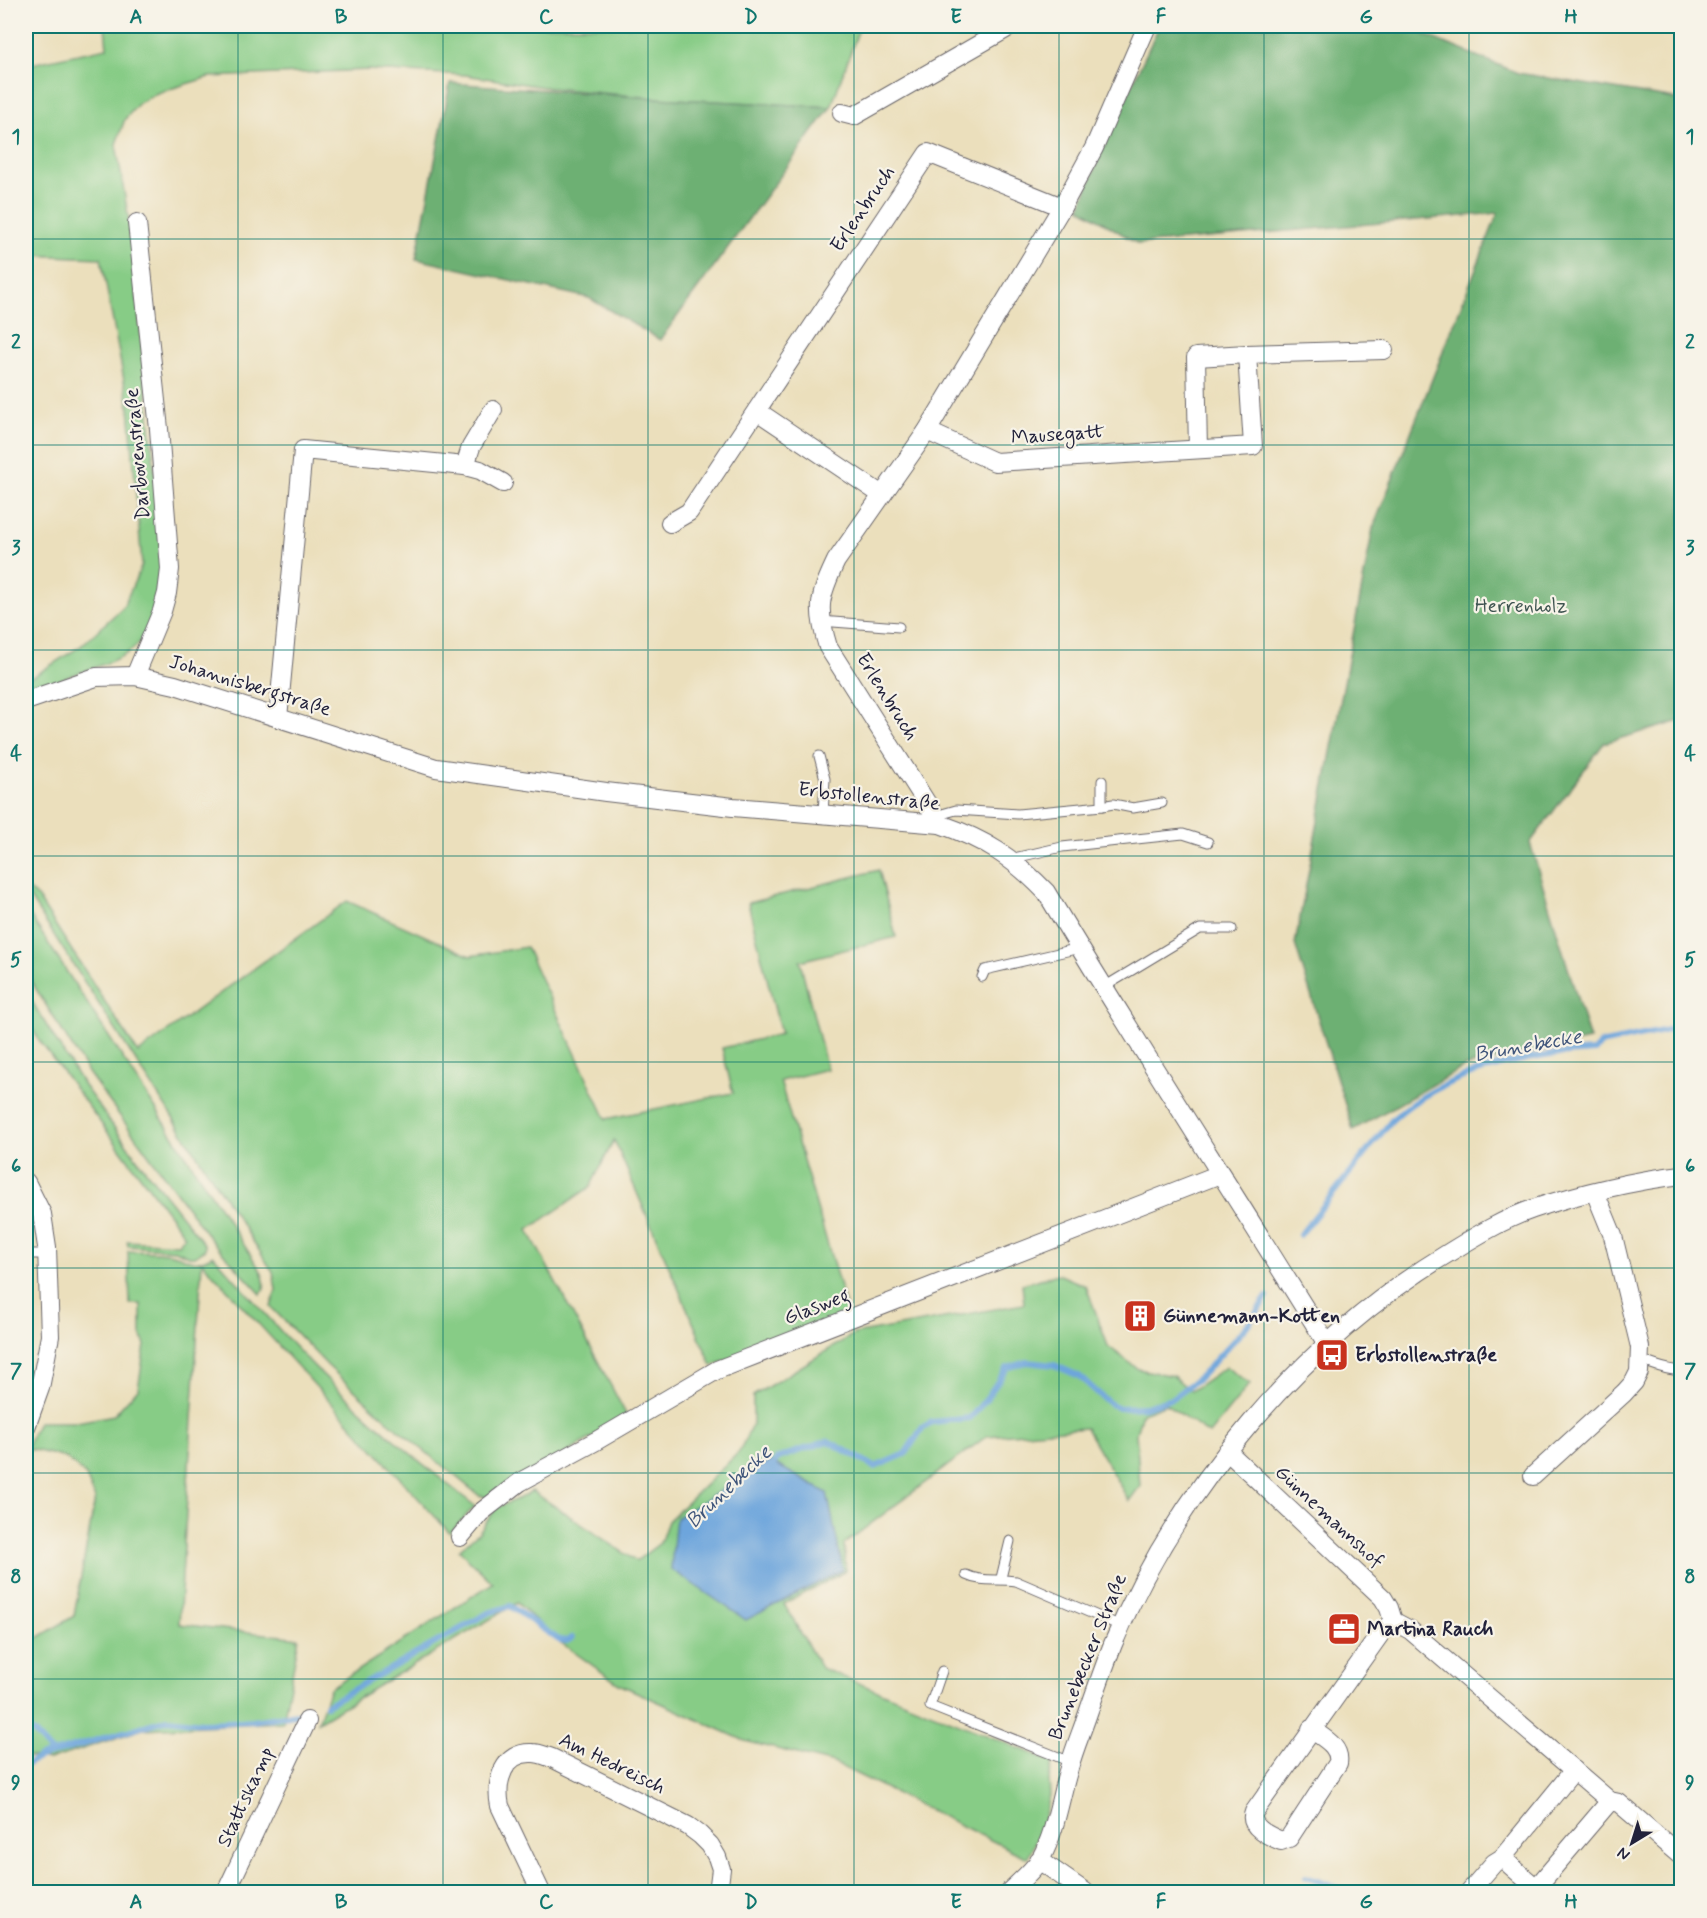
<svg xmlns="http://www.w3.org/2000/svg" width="1707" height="1918" font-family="Mynerve,sans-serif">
  <rect width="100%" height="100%" fill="#f7f3e8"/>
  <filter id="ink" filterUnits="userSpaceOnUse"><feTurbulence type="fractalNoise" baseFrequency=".0167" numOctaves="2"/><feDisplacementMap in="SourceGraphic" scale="12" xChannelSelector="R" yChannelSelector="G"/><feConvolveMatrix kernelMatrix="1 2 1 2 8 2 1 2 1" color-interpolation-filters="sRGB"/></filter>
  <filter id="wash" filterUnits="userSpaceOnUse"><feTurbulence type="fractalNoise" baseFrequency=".008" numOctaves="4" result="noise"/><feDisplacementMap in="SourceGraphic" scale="24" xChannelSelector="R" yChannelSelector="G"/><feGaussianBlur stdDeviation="1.35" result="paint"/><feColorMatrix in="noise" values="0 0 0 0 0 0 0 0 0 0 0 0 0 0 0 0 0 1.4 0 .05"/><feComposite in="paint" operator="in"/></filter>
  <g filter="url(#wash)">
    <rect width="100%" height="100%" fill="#ebdfbc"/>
    <g fill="#87cc86" stroke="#547760" stroke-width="1.5">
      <path d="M105,26H860L831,107L655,98L550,88L465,75L368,70L209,77L157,93L139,103L125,119L116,144L130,227L164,564C159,592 156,620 139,643C128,658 91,669 73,675C57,680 42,690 26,691V678L34,676L81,646L123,607L142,565L129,407L101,258L26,255V65L107,48Z"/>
      <path d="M879,870L896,937L800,961L827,1069L780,1081L848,1314L712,1366L614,1140L590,1187L528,1230L627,1416L489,1501L483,1496L481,1497L389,1422L328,1366L271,1307L276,1290L273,1272L26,892V887L38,898L138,1053L347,901L470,956L526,947L606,1119L733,1093L722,1048L781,1034L748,903Z"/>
      <path d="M26,909L261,1271C264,1279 267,1287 261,1294L212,1241L89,1074L26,973Z"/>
      <path d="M26,992L82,1083L143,1167L205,1245V1249L195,1256H189L175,1250L128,1246L127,1241L178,1244L185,1236L39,1040L26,1019Z"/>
      <path d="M128,1251C142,1252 158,1251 172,1254C192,1258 191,1268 213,1255C242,1287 270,1320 299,1351C353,1407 414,1458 475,1506L450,1533L202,1262L179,1624L299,1638L283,1722L143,1729L49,1760L26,1756V1642H31L74,1616L95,1499L86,1476L66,1458L26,1448L38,1422H77L114,1415L138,1389L145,1345L141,1334V1304H130Z"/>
      <path d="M1058,1274L1086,1286L1108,1346L1138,1369L1173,1376L1191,1391L1226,1367L1250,1384L1209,1434L1166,1404L1142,1413L1136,1433L1140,1486L1129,1501L1086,1428L987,1436L844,1544L846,1571L784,1604L821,1668L1053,1762L1049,1779L1050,1796L1041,1831L1027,1858L834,1763L745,1741L619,1684L557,1640L517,1603L318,1722L330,1688L493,1583L459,1550L479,1532L497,1507L520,1498L532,1491L636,1561L660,1543L668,1521L739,1452L753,1423V1396L854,1334L1024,1304L1022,1284Z"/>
    </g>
    <g fill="#6db073" stroke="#486957" stroke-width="1.5">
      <path d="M1159,26H1403L1518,73L1681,100V721L1604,743L1530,843L1590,1040L1466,1066L1353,1130L1295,944L1373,528L1498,213L1138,244L1080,208L1101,152Z"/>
      <path d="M450,83L655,98L831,107L660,340L589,298L416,259Z"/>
    </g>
    <path fill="#6da5dc" stroke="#48648c" stroke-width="1.5" d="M770,1461L827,1493L843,1570L746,1620L671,1569L676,1518Z"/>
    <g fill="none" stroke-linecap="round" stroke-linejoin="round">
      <g stroke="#6da5dc" stroke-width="6">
        <path d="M1300,1235L1392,1120C1442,1073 1527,1054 1595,1051L1600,1044L1682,1027"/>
        <path d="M769,1470L778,1458L828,1441L875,1467L905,1454L923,1427L932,1422L970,1418L986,1399L1007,1368L1027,1362L1054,1365L1079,1376L1109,1403L1119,1408L1145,1407L1171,1399L1200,1377L1246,1327L1267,1297"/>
        <path d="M326,1705L488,1613L510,1606L559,1640L567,1641L572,1638"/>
        <path d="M26,1729L34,1733L52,1753"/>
        <path d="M26,1765L40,1757L168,1719L202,1723L252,1721L297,1714"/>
        <path d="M1306,1877L1350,1892"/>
      </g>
    </g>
  </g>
  <g filter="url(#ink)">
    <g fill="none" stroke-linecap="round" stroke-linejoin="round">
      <defs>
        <g id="service">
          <path d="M820,621L899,627"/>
          <path d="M819,756L825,779L823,814"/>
          <path d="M1102,806L1113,804L1133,808L1162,803"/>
          <path d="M935,816L956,810L1018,814L1102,806V781"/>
          <path d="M1010,859L1062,847L1183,834L1208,842"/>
          <path d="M982,977L985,970L1080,948"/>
          <path d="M1104,987L1200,929H1232"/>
          <path d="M26,1254H47"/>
          <path d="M1640,1361C1653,1363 1668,1372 1682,1370"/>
          <path d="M966,1575C982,1583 998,1578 1016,1581L1121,1626"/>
          <path d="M1001,1578L1010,1541"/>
          <path d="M942,1671L930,1706L1071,1762"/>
        </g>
        <g id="minor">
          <path d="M842,113L854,116L1011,26"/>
          <path d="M757,411L882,495"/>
          <path d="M927,431L995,462L1253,446L1247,354L1384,350"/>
          <path d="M1198,449L1196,357L1247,354"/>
          <path d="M465,466L471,447L493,410"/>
          <path d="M670,523L689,512L928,153L1062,207"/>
          <path d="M135,676L162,611L167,593L170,569L159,429L137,223"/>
          <path d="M26,701L96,677L135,676L175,685L436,768L606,792L733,807L940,824C986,840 1012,857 1046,892C1137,1044 1234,1193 1327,1344"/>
          <path d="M278,718L303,450L465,466L480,470L503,483"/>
          <path d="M940,824L828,647C816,608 819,597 836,561L927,431L1062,207L1094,148L1147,26"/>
          <path d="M26,1182L42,1214L47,1247L50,1336L40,1388L26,1427"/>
          <path d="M1227,1451L1383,1598L1389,1608L1393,1621L1381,1633L1254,1812C1248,1827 1269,1836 1281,1841L1289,1838L1338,1763C1341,1746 1323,1738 1311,1729"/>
          <path d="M1533,1476L1624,1393L1634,1382L1639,1372L1640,1347L1613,1236L1595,1192"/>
          <path d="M460,1537L480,1513L520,1482L596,1441L717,1370L1220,1174"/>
          <path d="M1393,1621L1410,1630L1610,1801L1619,1803L1682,1857"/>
          <path d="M1502,1858L1536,1888L1610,1801"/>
          <path d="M1039,1860L1085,1892"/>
          <path d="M226,1892L307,1721"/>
          <path d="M541,1892L500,1806C495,1782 503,1751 533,1753C539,1753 546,1756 552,1758L688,1826L700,1835L710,1845L717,1857L721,1869L718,1892"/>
          <path d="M1009,1892C1019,1882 1033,1871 1041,1858C1056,1831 1060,1797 1069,1768C1074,1749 1082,1731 1088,1713C1096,1690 1104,1667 1113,1644C1178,1488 1304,1340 1450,1252C1476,1236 1504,1219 1533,1209C1577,1194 1636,1180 1682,1175"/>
          <path d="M1469,1892L1494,1863L1502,1858L1574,1770"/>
        </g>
      </defs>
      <use href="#service" stroke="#686468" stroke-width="11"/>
      <use href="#minor" stroke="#686468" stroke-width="20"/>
      <use href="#service" stroke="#fff" stroke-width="9"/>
      <use href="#minor" stroke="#fff" stroke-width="18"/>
    </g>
  </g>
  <path fill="none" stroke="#0f766e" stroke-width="1.5" stroke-opacity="0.55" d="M238,26V1892M443,26V1892M648,26V1892M854,26V1892M1059,26V1892M1264,26V1892M1469,26V1892M26,239H1682M26,445H1682M26,650H1682M26,856H1682M26,1062H1682M26,1268H1682M26,1473H1682M26,1679H1682"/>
  <defs>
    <symbol id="building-square" viewBox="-11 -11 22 22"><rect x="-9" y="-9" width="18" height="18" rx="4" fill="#c8321e" stroke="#f7f3e8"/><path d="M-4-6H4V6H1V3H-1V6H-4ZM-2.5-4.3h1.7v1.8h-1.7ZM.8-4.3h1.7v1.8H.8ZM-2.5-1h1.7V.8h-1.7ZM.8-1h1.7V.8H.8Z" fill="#fff"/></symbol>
    <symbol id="bus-square" viewBox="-11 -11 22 22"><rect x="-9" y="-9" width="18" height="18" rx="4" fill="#c8321e" stroke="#f7f3e8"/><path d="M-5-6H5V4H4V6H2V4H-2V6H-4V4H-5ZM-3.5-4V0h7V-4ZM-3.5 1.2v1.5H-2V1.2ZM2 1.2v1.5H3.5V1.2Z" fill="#fff"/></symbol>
    <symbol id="office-square" viewBox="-11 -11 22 22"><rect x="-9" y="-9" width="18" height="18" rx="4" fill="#c8321e" stroke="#f7f3e8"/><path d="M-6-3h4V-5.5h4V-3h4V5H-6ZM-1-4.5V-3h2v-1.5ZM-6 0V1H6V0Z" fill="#fff"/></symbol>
  </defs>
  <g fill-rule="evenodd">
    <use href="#building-square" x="1121" y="1297" width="38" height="38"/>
    <use href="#bus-square" x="1313" y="1336" width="38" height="38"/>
    <use href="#office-square" x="1325" y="1610" width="38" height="38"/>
  </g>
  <g text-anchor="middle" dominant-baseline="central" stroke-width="4.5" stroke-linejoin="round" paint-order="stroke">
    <g font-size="20" fill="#22223b" stroke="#f7f3e8">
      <text transform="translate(863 209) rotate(-56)">Erlenbruch</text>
      <text transform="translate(1058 435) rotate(-4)">Mausegatt</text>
      <text transform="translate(138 454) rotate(-95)">Darbovenstraße</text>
      <text transform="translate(250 686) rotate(17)">Johannisbergstraße</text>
      <text transform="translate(887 697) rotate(58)">Erlenbruch</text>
      <text transform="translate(869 797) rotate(6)">Erbstollenstraße</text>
      <text transform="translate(817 1307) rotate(-21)">Glasweg</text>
      <text transform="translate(1329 1517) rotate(43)">Günnemannshof</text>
      <text transform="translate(1088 1657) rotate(-68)">Brunebecker Straße</text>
      <text transform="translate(612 1764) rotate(26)">Am Hedreisch</text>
      <text transform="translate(246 1797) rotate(-65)">Stattskamp</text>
    </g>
    <g font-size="20" fill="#405552" stroke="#f7f3e8">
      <text x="1521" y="606">Herrenholz</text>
    </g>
    <g font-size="20" font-weight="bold" fill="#22223b" stroke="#f7f3e8" text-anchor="start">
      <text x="1163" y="1316">Günnemann-Kotten</text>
      <text x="1355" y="1355">Erbstollenstraße</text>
      <text x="1367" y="1629">Martina Rauch</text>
    </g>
    <g font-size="21" font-style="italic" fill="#40567b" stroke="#f7f3e8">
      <text transform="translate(1528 1046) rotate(-10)">Brunebecke</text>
      <text transform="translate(729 1487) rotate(-44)">Brunebecke</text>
    </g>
  </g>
  <rect width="1707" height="1918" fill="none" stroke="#f7f3e8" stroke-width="66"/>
  <g transform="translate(1632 1843) rotate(218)" stroke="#f7f3e8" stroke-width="4.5" paint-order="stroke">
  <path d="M0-4.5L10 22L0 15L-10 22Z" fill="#22223b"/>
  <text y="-9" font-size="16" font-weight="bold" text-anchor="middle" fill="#22223b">N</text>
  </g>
  <rect x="33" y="33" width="1641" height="1852" fill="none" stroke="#0f766e" stroke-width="2"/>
  <g font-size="20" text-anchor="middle" font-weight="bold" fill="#0f766e">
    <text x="136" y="23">A</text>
    <text x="341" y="23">B</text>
    <text x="546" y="23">C</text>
    <text x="751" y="23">D</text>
    <text x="956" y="23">E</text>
    <text x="1161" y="23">F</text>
    <text x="1366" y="23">G</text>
    <text x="1571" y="23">H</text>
    <text x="16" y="143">1</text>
    <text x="1690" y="143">1</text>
    <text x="16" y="348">2</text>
    <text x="1690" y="348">2</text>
    <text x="16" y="554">3</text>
    <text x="1690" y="554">3</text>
    <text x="16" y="760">4</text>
    <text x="1690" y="760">4</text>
    <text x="16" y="966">5</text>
    <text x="1690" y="966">5</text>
    <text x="16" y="1172">6</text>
    <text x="1690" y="1172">6</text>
    <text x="16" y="1377">7</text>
    <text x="1690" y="1377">7</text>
    <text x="16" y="1583">8</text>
    <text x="1690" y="1583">8</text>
    <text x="16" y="1789">9</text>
    <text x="1690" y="1789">9</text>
    <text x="136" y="1908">A</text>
    <text x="341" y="1908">B</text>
    <text x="546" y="1908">C</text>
    <text x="751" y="1908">D</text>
    <text x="956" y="1908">E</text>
    <text x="1161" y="1908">F</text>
    <text x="1366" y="1908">G</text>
    <text x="1571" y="1908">H</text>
  </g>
</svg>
